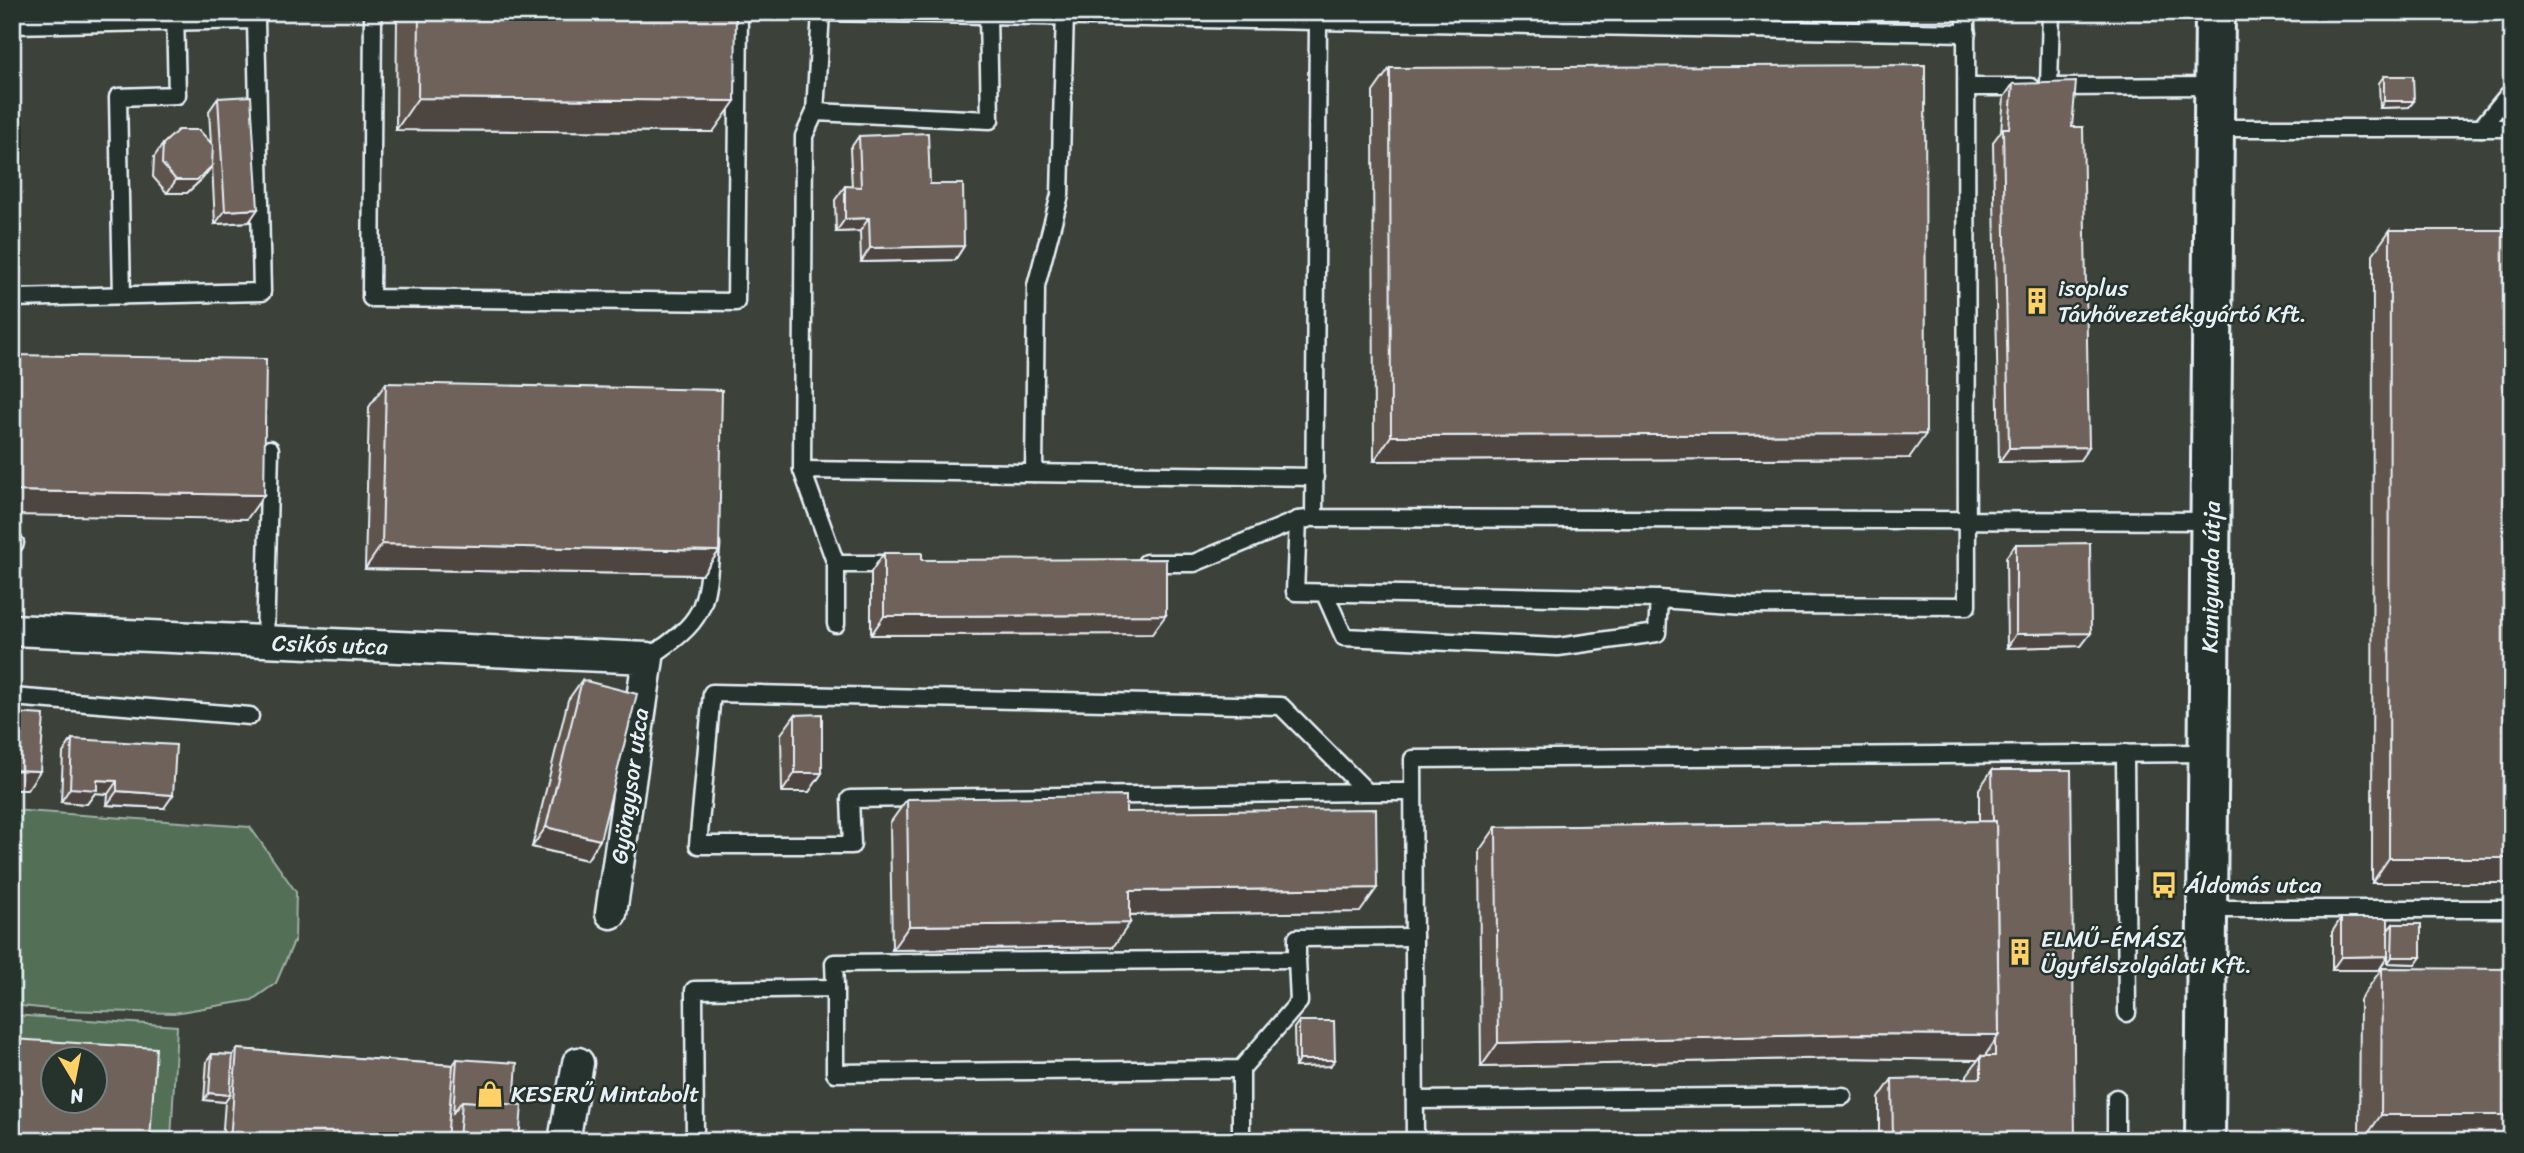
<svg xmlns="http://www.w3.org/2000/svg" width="2524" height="1153" font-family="Sriracha,sans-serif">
  <rect width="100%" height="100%" fill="#3c413a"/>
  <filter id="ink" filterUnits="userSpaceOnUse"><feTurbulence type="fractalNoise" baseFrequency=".0143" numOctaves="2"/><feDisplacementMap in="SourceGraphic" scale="14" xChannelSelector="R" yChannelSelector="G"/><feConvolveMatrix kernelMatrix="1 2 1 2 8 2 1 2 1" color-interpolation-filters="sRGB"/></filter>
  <g filter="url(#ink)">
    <g fill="#526f56" stroke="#9db0a7" stroke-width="2">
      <path d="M12,810L250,827L296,892L295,939L276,983L252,1000L174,1013L59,1010L12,1005Z"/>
      <path d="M12,1015L177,1026L171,1141H139L94,1058L12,1057Z"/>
    </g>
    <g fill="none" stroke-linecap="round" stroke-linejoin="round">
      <defs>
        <g id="lane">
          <path d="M373,12L371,298L736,302L739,12"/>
          <path d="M821,12L1967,33"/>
          <path d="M1869,12V31"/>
          <path d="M1318,23L1314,518L2212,521"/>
          <path d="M12,25L256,20L262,292L12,298"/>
          <path d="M1967,87H2031"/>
          <path d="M2049,87L2051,12"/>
          <path d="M2057,87L2215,86"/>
          <path d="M815,112L990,120L988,15"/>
          <path d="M2214,128H2512"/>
          <path d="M2481,128L2508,95"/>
          <path d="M122,296L118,97L177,95L175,13"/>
          <path d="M802,470L804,136L815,112L821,12"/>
          <path d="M1034,473L1036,286L1060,195L1065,12"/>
          <path d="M1298,520L1295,592L1659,599L1657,633L1558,647L1344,637L1325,594"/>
          <path d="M12,543H15"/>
          <path d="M1146,563H1194L1298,520L1308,519"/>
          <path d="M836,564H896"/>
          <path d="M1659,599L1746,605L1967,606L1966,12"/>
          <path d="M836,624V564L802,470L1315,477"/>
          <path d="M265,642L270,449"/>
          <path d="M648,658C705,620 706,610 711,544"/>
          <path d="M12,697L250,716"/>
          <path d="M2125,753L2127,1013"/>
          <path d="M1367,792L1281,706L712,693L698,845H852L850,799L1367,792H1412"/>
          <path d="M2207,909H2512"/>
          <path d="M835,988L834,963L1297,959V938L1414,937"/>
          <path d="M2116,1098V1141"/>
          <path d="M1415,1100L1843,1096"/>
          <path d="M695,1141L694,990L835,988V1073L1241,1069L1299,1002L1297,959"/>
          <path d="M1241,1141V1069"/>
          <path d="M1415,1141L1413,759L2208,753"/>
        </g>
        <g id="street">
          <path d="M12,630L648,658L611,913"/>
          <path d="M564,1141L578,1063"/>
        </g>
        <path id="secondary" d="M2205,1141L2215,12"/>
      </defs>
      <use href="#lane" stroke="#e8f1f8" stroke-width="21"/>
      <use href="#street" stroke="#e8f1f8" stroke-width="35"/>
      <use href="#secondary" stroke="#e8f1f8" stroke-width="44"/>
      <use href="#lane" stroke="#26332d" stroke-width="16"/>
      <use href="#street" stroke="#26332d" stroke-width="30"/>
      <use href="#secondary" stroke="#26332d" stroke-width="38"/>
    </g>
    <g fill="#5f544d" stroke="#e8f1f8" stroke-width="2">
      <path d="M397,12H736L713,132L396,130Z"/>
      <path d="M1390,68L1909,458L1374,461L1373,92Z"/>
      <path d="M2384,76L2414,101L2409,107L2380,108L2379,83Z"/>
      <path d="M2013,84L2072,127L2080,460L1999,462L1993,142L2001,131L2004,97Z"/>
      <path d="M218,98L249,222L215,224L212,164V166L202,179L187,193H167L153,177L154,157L163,144L211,143L209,111Z"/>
      <path d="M859,136L930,184L964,246L955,260L861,262L860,231L836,232L835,200L845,186L852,187L850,149Z"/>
      <path d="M2390,230L2512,883H2372L2373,254Z"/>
      <path d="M386,383L719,551L702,575L365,569L369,407Z"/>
      <path d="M2016,544L2091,633L2081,646L2007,648L2006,557Z"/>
      <path d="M884,553L1152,634L871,635V572Z"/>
      <path d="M582,680L600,840L587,860L532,847L568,700Z"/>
      <path d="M795,715L822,773L809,792H782L781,734Z"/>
      <path d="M72,739L164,808L107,805L108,794L95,793L87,804L61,802L63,753Z"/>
      <path d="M1992,770L2075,1141H1879V1098L1892,1079L1967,1078V1075L1978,1060L1842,1058L1481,1067L1479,851L1496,827L1979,821V789Z"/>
      <path d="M907,799L1126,812L1360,912L1130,915L1113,947L892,950L890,823Z"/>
      <path d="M2341,918L2388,930L2393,924L2416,964L2388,963V957L2379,970H2332V932Z"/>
      <path d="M2382,968L2512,1141H2359L2360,1000Z"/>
      <path d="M1299,1021L1330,1066L1295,1067L1294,1028Z"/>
      <path d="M237,1049L453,1065L457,1059L514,1105L519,1141H222L225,1102L204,1100L207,1061L212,1054L233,1055Z"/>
    </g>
    <g fill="#4d453f" stroke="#e8f1f8" stroke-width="2">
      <path d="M418,98L735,101L713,132L396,130Z"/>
      <path d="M2384,101H2414L2409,107L2380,108Z"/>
      <path d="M212,166L202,179L187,193H167L176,180Z"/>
      <path d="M258,209L249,222L215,224L225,211Z"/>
      <path d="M869,218L860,231L836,232L845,219Z"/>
      <path d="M964,246L955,260L861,262L870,248Z"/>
      <path d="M1926,434L1909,458L1374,461L1391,436Z"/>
      <path d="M2089,447L2080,460L1999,462L2009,448Z"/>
      <path d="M12,491L264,495L247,519L12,515Z"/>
      <path d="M382,544L719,551L702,575L365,569Z"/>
      <path d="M1166,615L1152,634L871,635L884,616Z"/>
      <path d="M2091,633L2081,646L2007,648L2016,634Z"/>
      <path d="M12,770L40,771L27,790H12Z"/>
      <path d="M795,773H822L809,792H782Z"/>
      <path d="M97,780L117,781L108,794L95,793L87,804L61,802L70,788Z"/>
      <path d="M117,791L173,795L164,808L107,805Z"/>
      <path d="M546,827L600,840L587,860L532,847Z"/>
      <path d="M2389,858H2512V883H2372Z"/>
      <path d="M1377,888L1360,912L1113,915L1130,891Z"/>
      <path d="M1130,923L1113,947L892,950L909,926Z"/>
      <path d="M2388,956L2379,970H2332L2341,957Z"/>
      <path d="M2392,957H2421L2416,964L2388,963Z"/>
      <path d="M1859,1034L1999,1035L1982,1060L1981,1056L1978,1060L1842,1058L1481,1067L1498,1043Z"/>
      <path d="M1299,1060H1335L1330,1066L1295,1067Z"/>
      <path d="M209,1093L230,1095L225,1102L204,1100Z"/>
      <path d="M2381,1115H2512V1141H2363Z"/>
    </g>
    <g fill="#6e625a" stroke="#e8f1f8" stroke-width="2" fill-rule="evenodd">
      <path d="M419,12H736L735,101L418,98Z"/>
      <path d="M1925,65L1926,434L1391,436L1390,68Z"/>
      <path d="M2384,76H2413L2414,101H2384Z"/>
      <path d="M2076,82L2072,127H2083L2089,447L2009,448L2003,128H2009L2013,84Z"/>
      <path d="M251,96L258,209L225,211L218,98Z"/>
      <path d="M178,130H199L213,145L212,166L197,180H176L162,164L163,144Z"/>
      <path d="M928,133L930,184H963L964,246L870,248L869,218L845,219V186L861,187L859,136Z"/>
      <path d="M2390,230H2512V858H2389Z"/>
      <path d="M12,355L266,359L264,495L12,491Z"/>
      <path d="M386,383L722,390L719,551L382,544Z"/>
      <path d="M2090,543L2091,633L2016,634V544Z"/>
      <path d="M884,553H922V560L1166,559V615L884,616Z"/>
      <path d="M582,680L637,694L600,840L546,827Z"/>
      <path d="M12,713L44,715L40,771L12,770Z"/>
      <path d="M822,714V773H795V715Z"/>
      <path d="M72,739L176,745L173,795L117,791V781L97,780V790L70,788Z"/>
      <path d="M1992,770H2071L2075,1141H1893L1892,1079L1981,1078V1056H1995V1041L1999,1035L1996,821H1993Z"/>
      <path d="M1126,796V812L1376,809L1377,888L1130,891V923L909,926L907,799Z"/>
      <path d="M1996,821L1999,1035L1859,1034L1498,1043L1496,827Z"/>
      <path d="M2341,918H2388V956L2341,957Z"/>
      <path d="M2393,924H2421V957H2392Z"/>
      <path d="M2382,968L2512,969V1115H2381Z"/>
      <path d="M1299,1021H1334L1335,1060H1299Z"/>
      <path d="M12,1039L156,1048L150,1141H12ZM52,1059H94V1101H52Z"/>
      <path d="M237,1049L453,1065L447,1141H230Z"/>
      <path d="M212,1054L233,1055L230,1095L209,1093Z"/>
      <path d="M457,1059L517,1063L514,1105L462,1101L453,1113Z"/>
      <path d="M462,1101L522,1105L519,1141L459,1140Z"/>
    </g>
  </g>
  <defs>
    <symbol id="building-bare" viewBox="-9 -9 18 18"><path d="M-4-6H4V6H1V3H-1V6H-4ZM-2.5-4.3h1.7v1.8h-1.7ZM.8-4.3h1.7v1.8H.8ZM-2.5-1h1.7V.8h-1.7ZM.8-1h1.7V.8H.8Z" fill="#ffd166" stroke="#26332d" stroke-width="2.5" paint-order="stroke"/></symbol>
    <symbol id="bus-bare" viewBox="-9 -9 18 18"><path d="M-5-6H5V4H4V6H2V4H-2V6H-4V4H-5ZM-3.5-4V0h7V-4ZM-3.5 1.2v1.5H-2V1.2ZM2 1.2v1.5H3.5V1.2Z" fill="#ffd166" stroke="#26332d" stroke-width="2.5" paint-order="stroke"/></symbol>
    <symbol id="shop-bare" viewBox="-9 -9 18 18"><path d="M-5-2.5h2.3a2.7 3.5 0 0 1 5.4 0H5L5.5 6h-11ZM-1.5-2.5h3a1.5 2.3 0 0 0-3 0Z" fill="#ffd166" stroke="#26332d" stroke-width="2.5" paint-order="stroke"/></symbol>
  </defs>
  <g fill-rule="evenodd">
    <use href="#building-bare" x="2018" y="282" width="38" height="38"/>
    <use href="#bus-bare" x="2145" y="866" width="38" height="38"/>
    <use href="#building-bare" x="2001" y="933" width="38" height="38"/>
    <use href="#shop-bare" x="471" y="1075" width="38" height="38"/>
  </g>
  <g text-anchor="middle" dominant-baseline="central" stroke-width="5" stroke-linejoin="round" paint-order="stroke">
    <g font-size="23" fill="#e8f1f8" stroke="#26332d" text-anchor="start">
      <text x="2058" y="288">isoplus<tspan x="2058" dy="26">Távhővezetékgyártó Kft.</tspan></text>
      <text x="2185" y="885">Áldomás utca</text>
      <text x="2041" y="939">ELMŰ-ÉMÁSZ<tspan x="2041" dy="26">Ügyfélszolgálati Kft.</tspan></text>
      <text x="511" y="1094">KESERŰ Mintabolt</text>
    </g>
    <g font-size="23" fill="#e8f1f8" stroke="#26332d">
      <text transform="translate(2211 577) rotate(-89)">Kunigunda útja</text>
      <text transform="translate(330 645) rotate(2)">Csikós utca</text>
      <text transform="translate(630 786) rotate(-82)">Gyöngysor utca</text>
    </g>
  </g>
  <rect width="2524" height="1153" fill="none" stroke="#26332d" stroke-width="42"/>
  <rect x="21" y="21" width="2482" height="1111" fill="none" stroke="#e8f1f8" stroke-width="2.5" filter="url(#ink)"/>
  <g transform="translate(74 1080) rotate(170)"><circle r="33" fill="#26332d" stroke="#747f7e" stroke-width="2"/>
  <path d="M0-5L12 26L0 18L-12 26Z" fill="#ffd166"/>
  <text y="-10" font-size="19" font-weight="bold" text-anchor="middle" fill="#e8f1f8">N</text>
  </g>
</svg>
